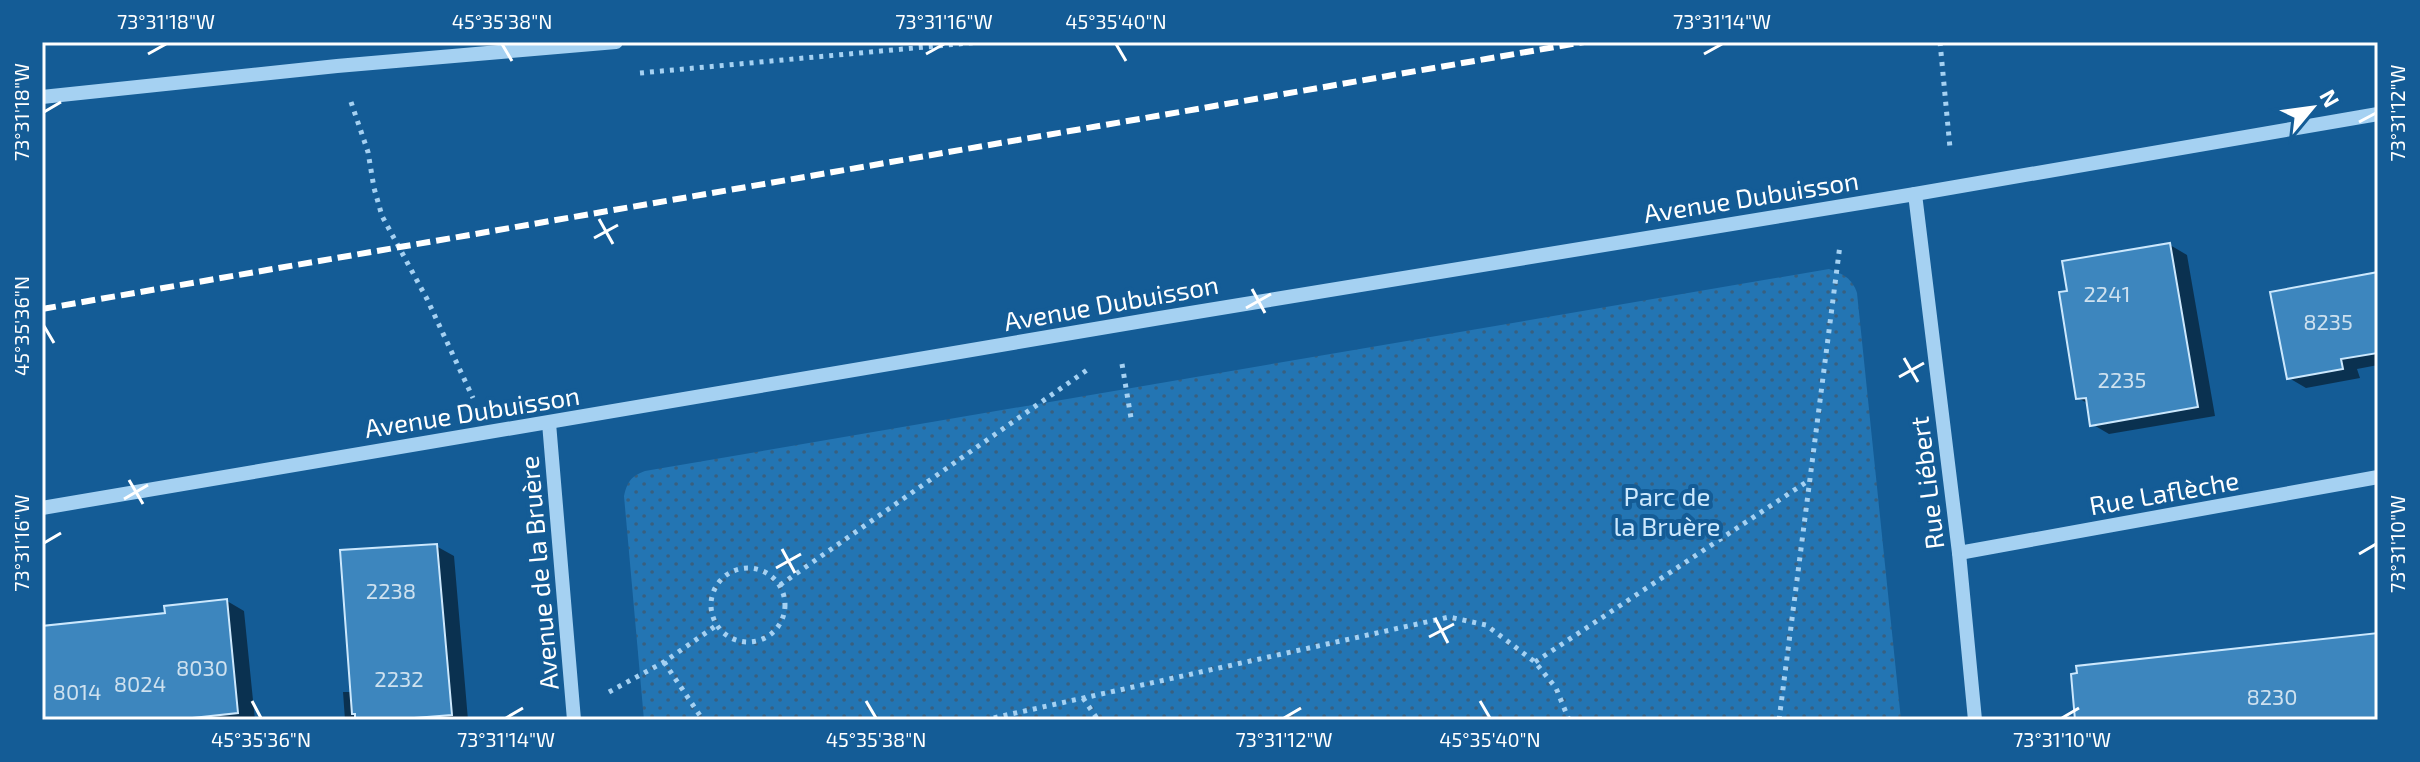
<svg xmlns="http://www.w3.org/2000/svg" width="2420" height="762" font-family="'Exo 2',sans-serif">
  <defs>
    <pattern id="grass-dots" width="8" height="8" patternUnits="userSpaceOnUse" patternTransform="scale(2)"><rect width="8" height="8" fill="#2375b3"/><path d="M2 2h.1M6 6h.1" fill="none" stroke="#386080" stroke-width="1.8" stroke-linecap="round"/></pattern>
  </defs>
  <rect width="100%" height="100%" fill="#145c96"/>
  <path fill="url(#grass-dots)" d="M1829,269C1843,274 1852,278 1857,293L1901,720H644L624,496C627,482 631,476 645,471Z"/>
  <g fill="#0007">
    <path d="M2170,245L2187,255L2215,416L2109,434L2092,424L2089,404L2078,398L2070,292Z"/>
    <path d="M2378,275V365L2357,369L2360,378L2306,388L2289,378Z"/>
    <path d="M436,546L454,556L468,720H345L343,692H352Z"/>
    <path d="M227,601L244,611L255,720H42V629L168,615Z"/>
  </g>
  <g fill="#3d86be" stroke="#cce8fd" stroke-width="2">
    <path d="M2170,243L2198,407L2090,426L2086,398L2076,399L2059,292L2067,291L2062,261Z"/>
    <path d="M2378,272V353L2341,359L2343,369L2287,379L2270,292Z"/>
    <path d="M437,544L452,715L389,720H355V714H352L340,550Z"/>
    <path d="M227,599L238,713L174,720H42V626L165,613L164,606Z"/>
    <path d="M2378,633V720H2075L2071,674L2077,673L2076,666Z"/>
  </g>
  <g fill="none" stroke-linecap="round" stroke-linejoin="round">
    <g stroke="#a5d1f2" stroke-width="5" stroke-dasharray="4 6" stroke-linecap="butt">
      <path d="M1940,42L1950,148"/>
      <path d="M640,73L980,42"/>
      <path d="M351,102L368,152L374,188L382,216L427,299L473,398"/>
      <path d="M1122,364L1131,418"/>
      <circle cx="748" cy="605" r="37"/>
      <path d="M780,585L1087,370"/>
      <path d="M664,662L703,720"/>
      <path d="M1535,662L1808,481"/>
      <path d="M609,692L664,662L717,625"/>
      <path d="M1083,698L1098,720"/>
      <path d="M984,720L1449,617L1486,625L1535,662L1556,688L1569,720"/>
      <path d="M1779,720L1840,245"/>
    </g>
    <g stroke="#a5d1f2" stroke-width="14">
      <path d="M42,97L337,66L616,42"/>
      <path d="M1915,194L1959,553L1975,720"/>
      <path d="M549,423L574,720"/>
      <path d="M42,508L1160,318L1915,194L2378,114"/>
      <path d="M1959,553L2378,477"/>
    </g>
    <path stroke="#fff" stroke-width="6" stroke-dasharray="14 6" stroke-linecap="butt" d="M42,309L1584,42"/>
  </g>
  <path fill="none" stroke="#fff" stroke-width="3" d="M502,44L512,61M1116,44L1126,61M148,54L166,44M926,54L944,44M1704,54L1722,44M44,112L61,102M2359,122L2376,113M599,219L613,244M594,238L618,225M1252,289L1265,313M1246,308L1271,294M44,326L54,343M1904,358L1918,382M1899,377L1924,363M129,480L143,504M124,499L148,485M44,543L61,533M782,549L795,573M2359,554L2376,544M776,568L801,554M1435,618L1448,643M1429,637L1454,624M252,701L261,718M866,701L876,718M1480,701L1490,718M506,718L523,708M1284,718L1301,708M2062,718L2079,708"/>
  <g text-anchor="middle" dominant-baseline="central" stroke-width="8" stroke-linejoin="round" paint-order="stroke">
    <g font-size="22" fill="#cee1ef">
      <text x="2107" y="293">2241</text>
      <text x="2328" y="321">8235</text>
      <text x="2122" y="379">2235</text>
      <text x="391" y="590">2238</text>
      <text x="202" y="667">8030</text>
      <text x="399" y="678">2232</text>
      <text x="140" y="683">8024</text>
      <text x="77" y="691">8014</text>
      <text x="2272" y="696">8230</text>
    </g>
    <g font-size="26" fill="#fff" stroke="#145c96">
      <text transform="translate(1751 196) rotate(-9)">Avenue Dubuisson</text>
      <text transform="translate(1111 302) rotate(-10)">Avenue Dubuisson</text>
      <text transform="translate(472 411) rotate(-9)">Avenue Dubuisson</text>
      <text transform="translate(1926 483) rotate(-97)">Rue Liébert</text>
      <text transform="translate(2164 492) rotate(-10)">Rue Laflèche</text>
      <text transform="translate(538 573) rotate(-95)">Avenue de la Bruère</text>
    </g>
    <g font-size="26" fill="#cce8fd" stroke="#145c96">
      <text x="1667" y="495">Parc de<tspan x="1667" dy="30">la Bruère</tspan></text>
    </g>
  </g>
  <rect width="2420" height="762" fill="none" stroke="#145c96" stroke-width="88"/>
  <g transform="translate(2312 108) rotate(61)" stroke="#145c96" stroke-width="6" paint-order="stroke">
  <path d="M0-6L14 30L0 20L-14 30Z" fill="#ffffff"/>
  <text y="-12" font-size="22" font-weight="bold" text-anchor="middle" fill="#ffffff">N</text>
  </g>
  <rect x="44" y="44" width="2332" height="674" fill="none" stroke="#fff" stroke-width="3"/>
  <g font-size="20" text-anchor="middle" fill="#fff">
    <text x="166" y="29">73°31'18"W</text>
    <text x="502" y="29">45°35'38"N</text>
    <text x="944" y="29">73°31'16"W</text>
    <text x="1116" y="29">45°35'40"N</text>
    <text x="1722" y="29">73°31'14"W</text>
    <text transform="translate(22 112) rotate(-90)" y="7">73°31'18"W</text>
    <text transform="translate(2398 113) rotate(-90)" y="7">73°31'12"W</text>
    <text transform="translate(22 326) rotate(-90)" y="7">45°35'36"N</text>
    <text transform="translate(22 543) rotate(-90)" y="7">73°31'16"W</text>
    <text transform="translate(2398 544) rotate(-90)" y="7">73°31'10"W</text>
    <text x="261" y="747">45°35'36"N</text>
    <text x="506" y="747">73°31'14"W</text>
    <text x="876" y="747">45°35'38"N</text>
    <text x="1284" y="747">73°31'12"W</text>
    <text x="1490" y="747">45°35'40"N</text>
    <text x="2062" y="747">73°31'10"W</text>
  </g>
</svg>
